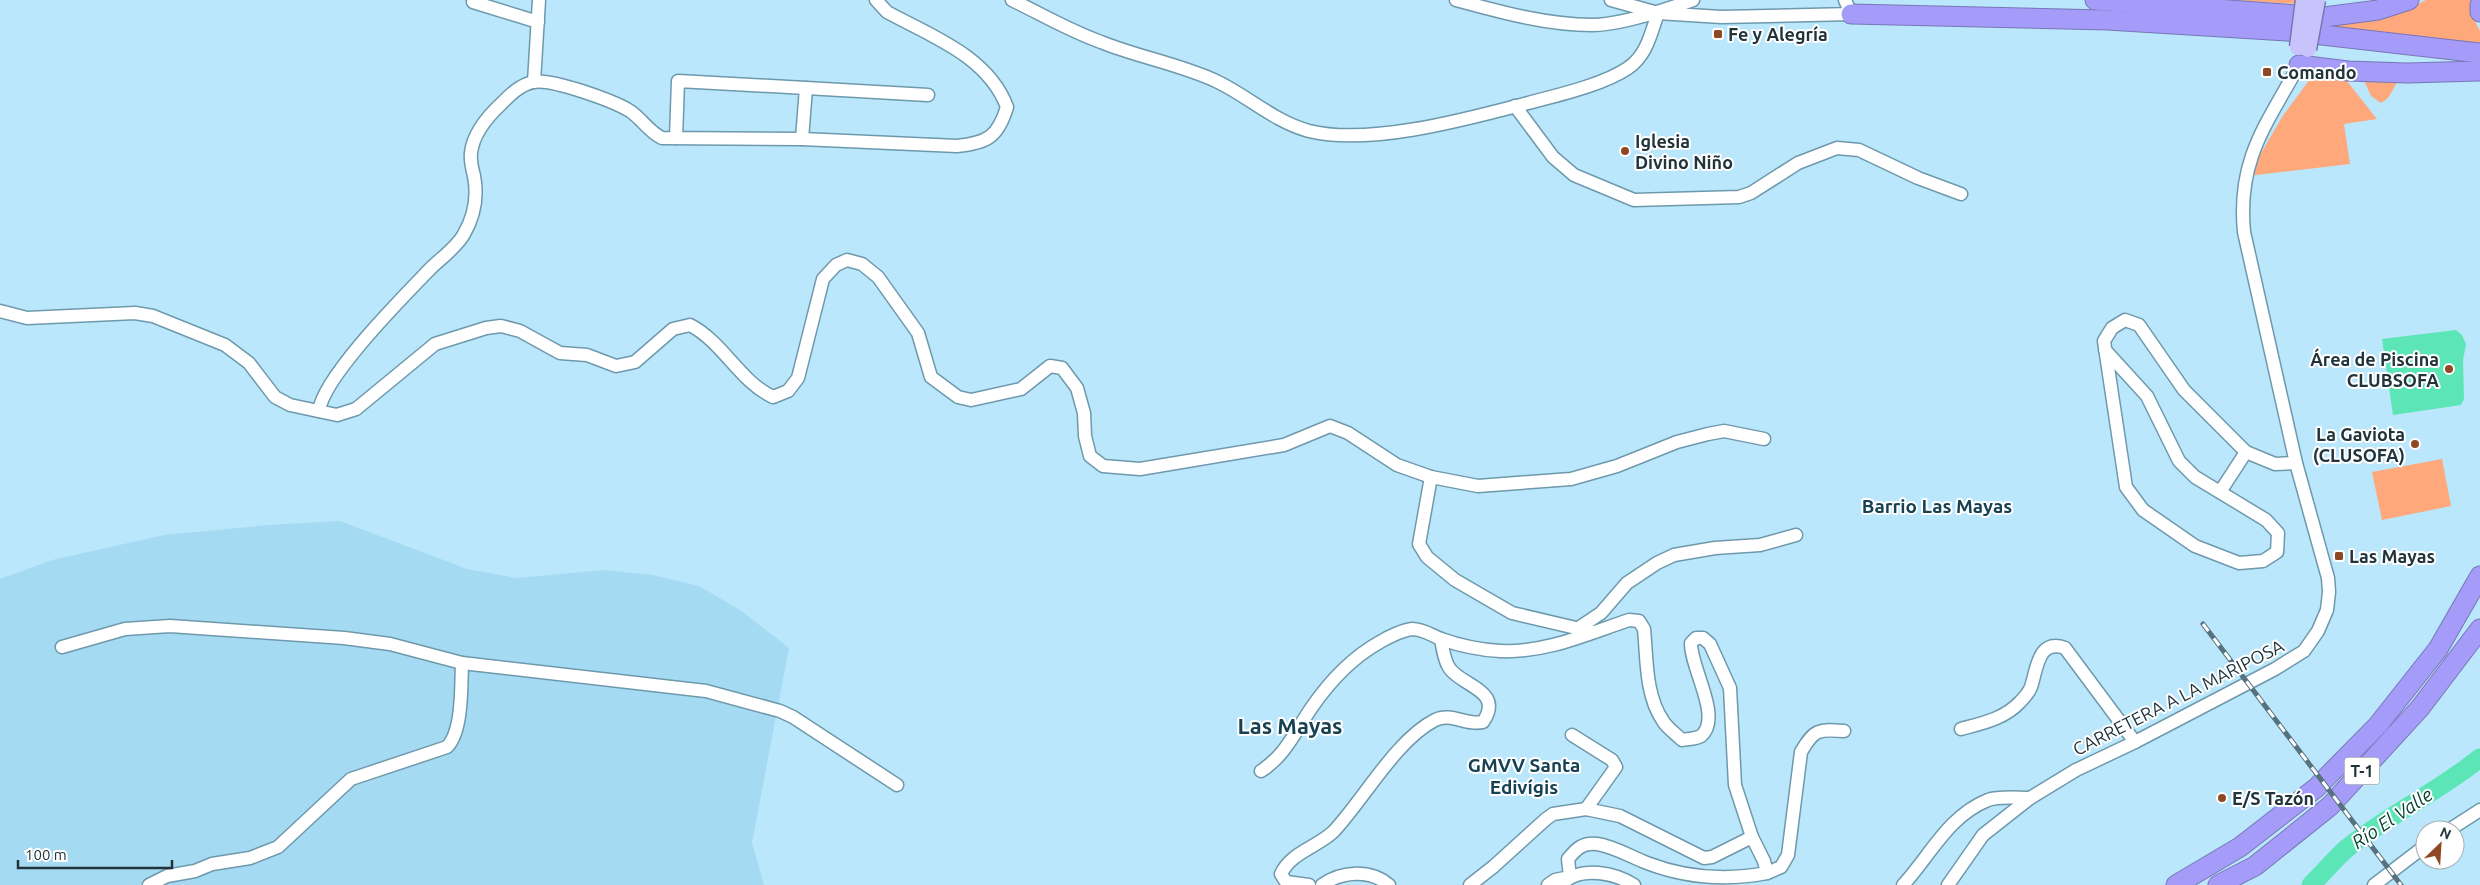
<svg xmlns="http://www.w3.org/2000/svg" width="2480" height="885" font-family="Ubuntu,sans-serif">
  <rect width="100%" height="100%" fill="#bae7fc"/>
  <path fill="#a5dbf2" d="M340,521L467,569L517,578L604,570L653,575L699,586L740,610L789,648L752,843L764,885H0V579L52,560L164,535L268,525Z"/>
  <g fill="#fea87c">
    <path d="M2235,0H2297V4Z"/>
    <path d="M2426,0H2475L2474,19L2480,31V47L2322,27L2398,14Z"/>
    <path d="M2363,78L2399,79L2388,98L2381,103L2371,96Z"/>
    <path d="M2310,79L2346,80L2377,119L2344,124L2350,164L2248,176L2282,117Z"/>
    <path d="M2442,459L2451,506L2382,520L2372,472Z"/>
  </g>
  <path fill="#5ce5b7" d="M2456,330L2462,335L2466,344L2463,360L2464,399L2461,405L2393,415L2382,339Z"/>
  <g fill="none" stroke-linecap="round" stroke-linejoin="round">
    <path stroke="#5ce5b7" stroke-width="19" d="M2311,885C2323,873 2334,860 2346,849C2388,815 2438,792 2480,758"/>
    <defs>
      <g id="minor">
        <path d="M1012,0C1041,14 1070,31 1101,42C1138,57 1179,64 1216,81C1248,96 1273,121 1309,131C1370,146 1467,119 1528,103C1558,95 1603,85 1628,68C1647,55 1651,33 1658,13"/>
        <path d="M1456,0C1500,12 1547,25 1592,25C1621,25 1665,10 1693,0"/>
        <path d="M1611,0L1658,13L1721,17L1851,14L1845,0"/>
        <path d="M473,2L538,22"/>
        <path d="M534,82L539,0"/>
        <path d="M806,88L928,95"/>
        <path d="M1515,106L1553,157L1574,175L1634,200L1739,197L1751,193L1798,163L1837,148L1859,150L1918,178L1961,194"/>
        <path d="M676,138L678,81L806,88L802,139"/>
        <path d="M0,311L27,318L135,313L153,316L225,345L249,363L275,397L290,405L337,415L356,409L435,344L486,328L501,326L520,331L560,353L587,355L616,366L635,362L673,329L690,325C723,342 739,381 773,397L788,391L798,378L823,279L836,265L847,260L862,264L878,277L918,333L931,377L958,397L971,400L1021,389L1050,366L1062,368L1077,388L1084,413L1085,436L1090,456L1103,466L1140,469L1284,445L1330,426L1348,433L1397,465L1431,477L1478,486L1571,479L1617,466L1677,442L1708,434L1724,431L1764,439"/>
        <path d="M2105,350L2147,396L2179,461L2195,477L2266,520L2278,533L2277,552L2263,561L2239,563L2195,546L2143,510L2126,487L2104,341L2112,328L2125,320L2139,325L2184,390L2246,452L2275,464L2296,463"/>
        <path d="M319,411C323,377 404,296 430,269C441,258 457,247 464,234C475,215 478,197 474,176C472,168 470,161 471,153C473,133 488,116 502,103C511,94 520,85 533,82C551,78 614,101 630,111C642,119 649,132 662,138L802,139L957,146C987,143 998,137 1007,107C988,56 931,36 887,12L876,0"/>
        <path d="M1431,477L1419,544L1427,557L1455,580L1512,613L1593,632"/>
        <path d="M2220,492L2246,452"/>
        <path d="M1577,629L1601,613L1627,583L1657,563L1674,555L1715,548L1760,545L1796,535"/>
        <path d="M62,647L125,629L170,626L344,638L390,644L462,663"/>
        <path d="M1961,729C1983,723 2004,719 2020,702C2024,698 2029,692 2031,687C2037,669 2038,638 2065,648L2135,742"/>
        <path d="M1572,735L1612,760L1616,767L1586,809L1620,816L1704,858L1712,857L1752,837"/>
        <path d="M1261,771C1286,755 1296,730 1312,707C1330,681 1353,657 1380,642C1388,637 1403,630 1412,629C1423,629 1431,635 1441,639C1458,645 1482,650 1500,651C1546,653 1587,634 1629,620L1639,621L1644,629C1647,658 1645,695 1663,721C1667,728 1676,734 1682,740C1687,739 1696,739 1701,736C1723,718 1690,667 1691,643L1696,638H1703L1710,644L1730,688L1735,785L1752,837L1764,861L1767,873C1725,881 1686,878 1647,863C1631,857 1613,846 1597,844C1583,842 1576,849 1568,859L1570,877L1555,880L1548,885"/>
        <path d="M2449,830L2480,810"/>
        <path d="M1767,873L1781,867L1788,855L1801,752C1814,729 1819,729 1844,731"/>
        <path d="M1564,882C1582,866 1615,873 1634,885"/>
        <path d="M149,885L167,876L195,871L212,864L250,858L278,847L351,779L447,747C463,731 461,685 462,663L706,691L780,711L793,717L897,785"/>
        <path d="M1309,885L1286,882L1281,874C1291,852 1318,847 1334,831C1364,799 1396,740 1435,720C1451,712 1467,726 1483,722C1504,691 1464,687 1450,669C1444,661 1443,649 1441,639"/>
        <path d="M1322,885C1342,871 1370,869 1389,885"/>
        <path d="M1470,885L1493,867L1546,819L1553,814L1586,809"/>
        <path d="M1903,885C1930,856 1948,816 1988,800C1999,796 2018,798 2030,798"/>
        <path d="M1948,885L1983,835L2030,798L2076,770L2135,742L2275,669L2304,651L2318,631L2327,610L2329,592L2328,578L2296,463L2244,232C2237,160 2266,125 2299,65"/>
        <path d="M2374,885L2425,846"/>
      </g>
      <g id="highway">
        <path d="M2095,0L2324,17L2378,10L2409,0"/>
        <path d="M2480,5V12"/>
        <path d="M1851,14L2107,20L2287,31L2480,53"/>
        <path d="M2299,65L2348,71L2407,73L2480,71"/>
        <path d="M2176,885L2240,847L2316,788L2378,725L2438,649L2480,576"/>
        <path d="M2218,885L2255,866L2330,806L2420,708L2480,629"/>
      </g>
    </defs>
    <use href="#minor" stroke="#6e99ac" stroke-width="15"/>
    <use href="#highway" stroke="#7777b6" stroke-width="21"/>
    <use href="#minor" stroke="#fff" stroke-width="12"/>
    <use href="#highway" stroke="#a59bf8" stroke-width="19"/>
    <defs>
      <path id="rail" d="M2203,624L2401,885"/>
    </defs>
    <use href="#rail" stroke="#56727e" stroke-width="5"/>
    <use href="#rail" stroke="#fff" stroke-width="3" stroke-dasharray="9" stroke-linecap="butt"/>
    <defs>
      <g id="major-bridge">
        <path d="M2298,47L2304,0"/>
        <path d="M2308,49L2317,0"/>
      </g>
    </defs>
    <use href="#major-bridge" stroke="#7777b6" stroke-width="19" stroke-linecap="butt"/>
    <use href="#major-bridge" stroke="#c9c3fb" stroke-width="16"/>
  </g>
  <g fill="#8f4922" stroke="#fff" stroke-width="2">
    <rect x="1713" y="29" width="10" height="10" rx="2.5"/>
    <rect x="2262" y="67" width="10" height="10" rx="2.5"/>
    <circle cx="1625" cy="151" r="5"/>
    <circle cx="2449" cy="369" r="5"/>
    <circle cx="2415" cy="444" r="5"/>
    <rect x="2334" y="551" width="10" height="10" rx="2.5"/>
    <circle cx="2222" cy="798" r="5"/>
  </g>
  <g text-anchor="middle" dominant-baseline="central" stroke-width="4" stroke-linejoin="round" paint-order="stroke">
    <rect fill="#fff" stroke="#647076" stroke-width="1" x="2344.5" y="757.5" width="35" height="27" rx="4"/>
    <g font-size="16" font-weight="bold" fill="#21333b">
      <text x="2362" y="771">T-1</text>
    </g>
    <g font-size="18" font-weight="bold" fill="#21333b" stroke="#fff" text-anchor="start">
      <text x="1728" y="34">Fe y Alegría</text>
      <text x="2277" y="72">Comando</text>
      <text x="1635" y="141">Iglesia<tspan x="1635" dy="21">Divino Niño</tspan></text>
      <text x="2439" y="359" text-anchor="end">Área de Piscina<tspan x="2439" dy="21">CLUBSOFA</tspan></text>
      <text x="2405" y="434" text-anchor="end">La Gaviota<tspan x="2405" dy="21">(CLUSOFA)</tspan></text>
      <text x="2349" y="556">Las Mayas</text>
      <text x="2232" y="798">E/S Tazón</text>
    </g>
    <g font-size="18" fill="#21333b" stroke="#fff">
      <text transform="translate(2178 697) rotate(-27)">CARRETERA A LA MARIPOSA</text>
    </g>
    <g font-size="19" font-weight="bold" fill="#184253" stroke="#fff">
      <text x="1937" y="506">Barrio Las Mayas</text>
      <text x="1524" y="765">GMVV Santa<tspan x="1524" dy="22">Edivígis</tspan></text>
    </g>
    <g font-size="19" font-style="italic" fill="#064432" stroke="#fff">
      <text transform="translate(2392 818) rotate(-34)">Río El Valle</text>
    </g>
    <g font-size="22" font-weight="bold" fill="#184253" stroke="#fff">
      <text x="1290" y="725">Las Mayas</text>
    </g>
  </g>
  <g transform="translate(2440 845) rotate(25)"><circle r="24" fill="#ffffff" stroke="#a6adb1"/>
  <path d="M0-4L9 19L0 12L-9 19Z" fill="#8f4922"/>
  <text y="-8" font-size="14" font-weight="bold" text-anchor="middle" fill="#21333b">N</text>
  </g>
  <path d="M18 860v8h154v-8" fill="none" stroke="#21333b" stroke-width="2.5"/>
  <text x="25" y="860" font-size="15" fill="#21333b" stroke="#ffffff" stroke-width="4" paint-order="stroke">100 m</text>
</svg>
